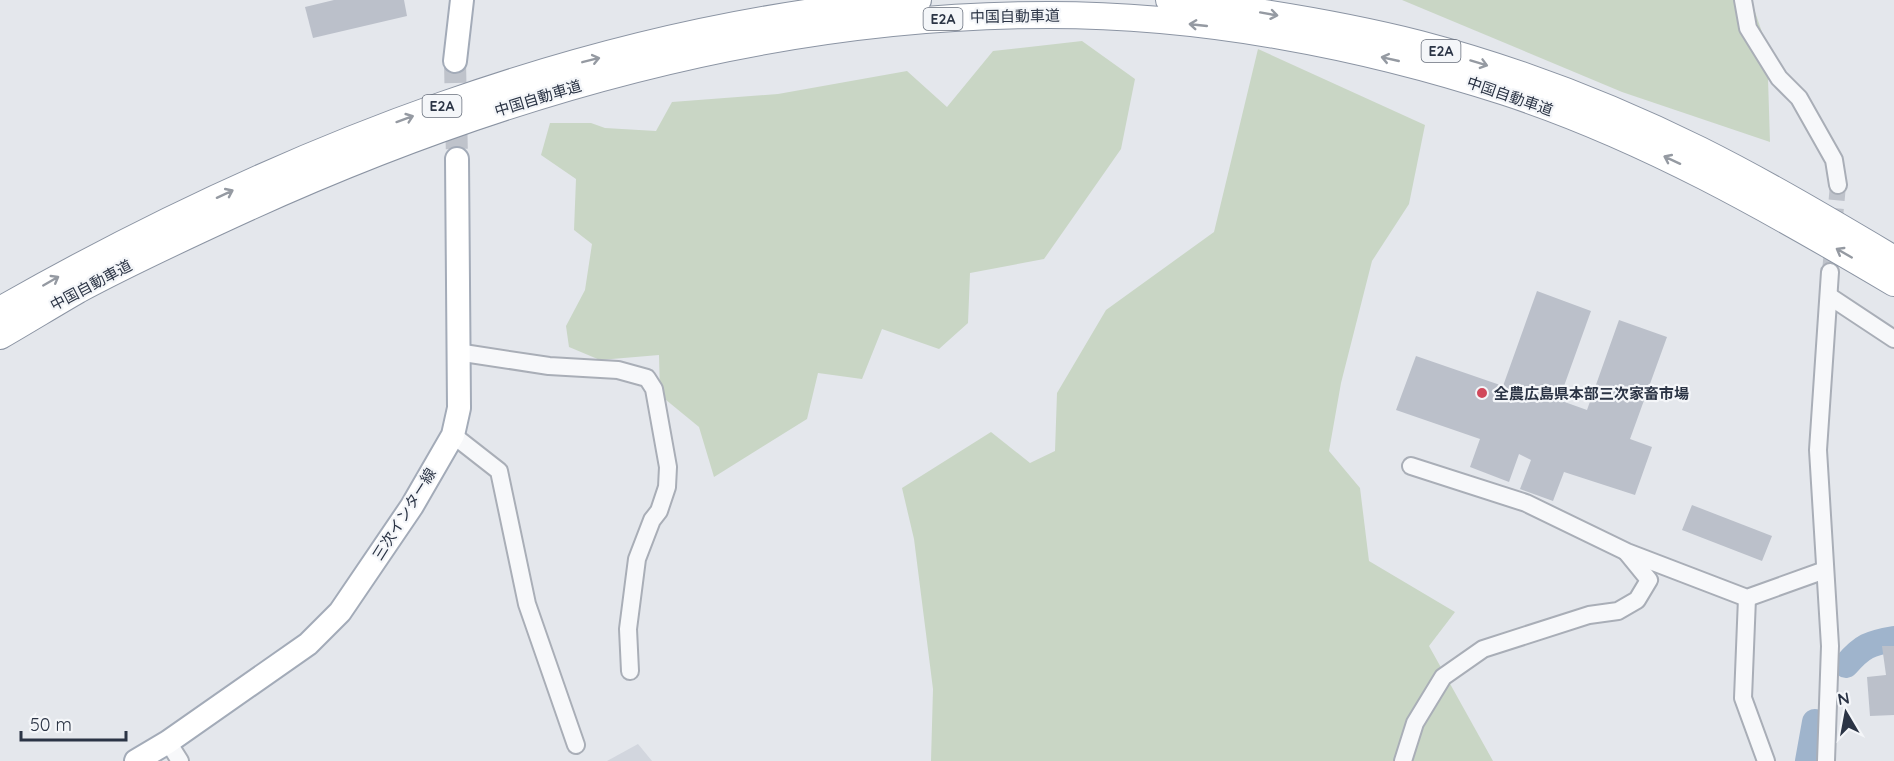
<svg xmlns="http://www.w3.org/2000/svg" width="1894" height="761" font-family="Quicksand,'Noto Sans JP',sans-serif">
  <rect width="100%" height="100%" fill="#e4e7ec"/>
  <path fill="#d2d6de" d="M638,744L652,761H607Z"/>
  <g fill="#c9d6c5">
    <path d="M1402,0H1751L1767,47L1770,142L1622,92Z"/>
    <path d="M1082,41L1135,79L1121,149L1044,259L970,273L968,323L939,349L882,329L862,379L818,373L807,419L714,477L699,427L660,395L659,355L600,360L569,347L566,326L585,290L592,244L574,230L576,179L541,155L550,123H591L605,128L656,131L672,102L778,94L907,71L947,107L993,51Z"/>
    <path d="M1258,49L1425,125L1409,204L1372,261L1341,383L1329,451L1360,488L1369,561L1455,612L1429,646L1493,761H931L933,689L914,539L902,488L991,432L1030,463L1055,451L1057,393L1106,310L1214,232Z"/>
  </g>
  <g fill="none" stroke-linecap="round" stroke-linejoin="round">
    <g stroke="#9fb4cc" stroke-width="26">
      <path d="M1846,665C1862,646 1870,643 1894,639"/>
      <path d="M1808,761L1815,722"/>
    </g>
  </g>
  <g fill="#bbc0ca">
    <path d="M334,0H404L407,16L313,38L305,7Z"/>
    <path d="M1537,291L1591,311L1559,400L1587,410L1619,320L1667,337L1630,439L1652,447L1635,495L1564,472L1553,501L1520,489L1531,460L1519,454L1509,482L1470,467L1480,439L1396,410L1416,356L1503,386Z"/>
    <path d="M1692,505L1772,536L1762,561L1682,530Z"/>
    <path d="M1882,646H1894V715L1870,716L1867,677L1886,675Z"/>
  </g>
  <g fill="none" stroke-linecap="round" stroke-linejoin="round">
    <path stroke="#bfc3cb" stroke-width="16" stroke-dasharray="16 8" stroke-linecap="butt" d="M1830,272L1838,185"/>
    <path stroke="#bfc3cb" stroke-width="22" stroke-dasharray="22 11" stroke-linecap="butt" d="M455,61L457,159"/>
    <defs>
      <g id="minor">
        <path d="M1743,0L1748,28L1779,78L1799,98L1834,160L1838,185"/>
        <path d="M1829,296L1894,339"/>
        <path d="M457,352L549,366L618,370L647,378L654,389L668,467L667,487L659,511L652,520L637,559L628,629L630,671"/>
        <path d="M453,435L499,471L527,604L576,745"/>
        <path d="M1411,466L1526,503L1627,552L1747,598L1825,570"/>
        <path d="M1747,598L1743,698L1766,761"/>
        <path d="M168,742L180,761"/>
        <path d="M1403,761L1415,723L1443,677L1483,649L1589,615L1618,611L1637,600L1649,580L1627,553"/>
        <path d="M1826,761L1830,646L1818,450L1830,272"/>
      </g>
      <g id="major">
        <path d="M455,61L462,0"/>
        <path d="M136,761L168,742L308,644L340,612L412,506L453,435L459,408L457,159"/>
      </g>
      <g id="highway">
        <path d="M1169,0C1253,10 1337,23 1420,44C1515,69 1611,106 1700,150C1766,183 1830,221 1894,259"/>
        <path d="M0,310C279,151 595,26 918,0"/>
        <path d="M0,336C26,321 52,305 78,290C128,263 180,239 232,215C487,97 767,15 1049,15C1202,15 1361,45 1505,92C1643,137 1769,209 1894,283"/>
      </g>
    </defs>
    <use href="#minor" stroke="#a9aeb7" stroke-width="20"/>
    <use href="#major" stroke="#a3abb8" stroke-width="26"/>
    <use href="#highway" stroke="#8b94a3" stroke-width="28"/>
    <use href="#minor" stroke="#f7f8fa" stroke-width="16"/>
    <use href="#major" stroke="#fff" stroke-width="22"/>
    <use href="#highway" stroke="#fff" stroke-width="26"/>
  </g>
  <defs><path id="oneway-shaft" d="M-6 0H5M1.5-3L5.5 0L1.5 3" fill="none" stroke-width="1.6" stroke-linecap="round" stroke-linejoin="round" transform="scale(1.5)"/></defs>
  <g stroke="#959aa2">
    <use href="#oneway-shaft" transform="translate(1269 14) rotate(10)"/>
    <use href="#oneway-shaft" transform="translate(1198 25) rotate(-174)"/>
    <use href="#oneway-shaft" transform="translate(1390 59) rotate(-167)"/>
    <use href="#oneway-shaft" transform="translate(591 60) rotate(-14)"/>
    <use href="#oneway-shaft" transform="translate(1479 63) rotate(17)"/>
    <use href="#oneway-shaft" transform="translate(405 119) rotate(-20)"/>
    <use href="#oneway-shaft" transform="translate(1672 160) rotate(-155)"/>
    <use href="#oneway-shaft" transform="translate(225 194) rotate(-25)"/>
    <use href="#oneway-shaft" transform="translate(1844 253) rotate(-150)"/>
    <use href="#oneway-shaft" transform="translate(51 281) rotate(-30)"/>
  </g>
  <circle fill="#d1495b" stroke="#f4f6f9" stroke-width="2" cx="1482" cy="393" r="6"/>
  <g text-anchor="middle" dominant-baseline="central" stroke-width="4.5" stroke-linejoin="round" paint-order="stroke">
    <g fill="#f4f6f9" stroke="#676e7b" stroke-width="1.5">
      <rect x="923.5" y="8" width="39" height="22" rx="4.5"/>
      <rect x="1421.5" y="40" width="39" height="22" rx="4.5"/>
      <rect x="422.5" y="95" width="39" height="22" rx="4.5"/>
    </g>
    <g font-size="14" font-weight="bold" fill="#2b3445">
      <text x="943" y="19">E2A</text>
      <text x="1441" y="51">E2A</text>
      <text x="442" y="106">E2A</text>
    </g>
    <g font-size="15" fill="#2b3445" stroke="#f4f6f9">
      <text transform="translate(1015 16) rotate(-1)">中国自動車道</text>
      <text transform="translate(1510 96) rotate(19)">中国自動車道</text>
      <text transform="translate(538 98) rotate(-17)">中国自動車道</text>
      <text transform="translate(91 285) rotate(-28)">中国自動車道</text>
      <text transform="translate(404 514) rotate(-58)">三次インター線</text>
    </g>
    <g font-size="15" font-weight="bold" fill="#2b3445" stroke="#f4f6f9" text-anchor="start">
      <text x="1494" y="393">全農広島県本部三次家畜市場</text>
    </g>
  </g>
  <g transform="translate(1846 713) rotate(350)" stroke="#f4f6f9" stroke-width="4.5" paint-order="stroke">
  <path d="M0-4.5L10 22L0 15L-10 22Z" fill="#2b3445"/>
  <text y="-9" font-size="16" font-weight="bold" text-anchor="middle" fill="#2b3445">N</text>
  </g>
  <path d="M21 731v9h105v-9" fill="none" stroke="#2b3445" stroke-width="3"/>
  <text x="30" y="731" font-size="18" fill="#2b3445" stroke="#f4f6f9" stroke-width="4.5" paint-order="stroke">50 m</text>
</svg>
